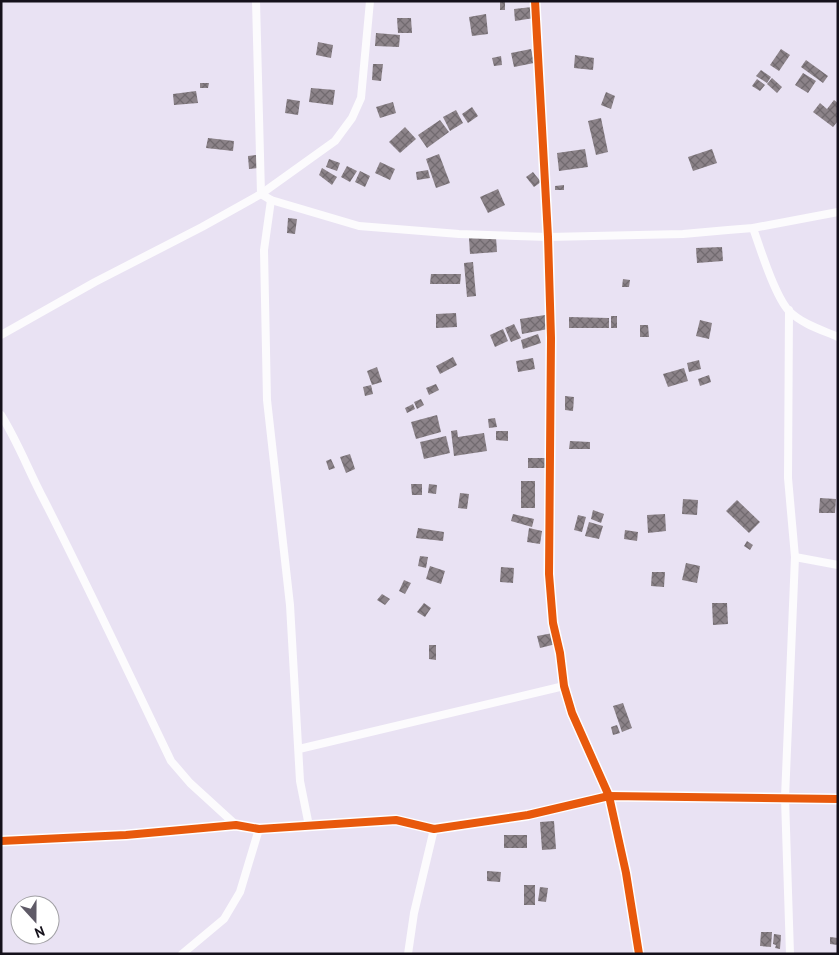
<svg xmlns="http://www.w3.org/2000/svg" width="839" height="955" font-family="'PT Sans',sans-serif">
  <defs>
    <pattern id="building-cross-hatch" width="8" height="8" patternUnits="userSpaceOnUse" patternTransform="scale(1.25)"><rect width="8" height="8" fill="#8c8389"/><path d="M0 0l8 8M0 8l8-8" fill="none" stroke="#716a6f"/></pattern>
  </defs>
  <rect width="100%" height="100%" fill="#e9e2f3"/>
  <g fill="url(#building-cross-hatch)">
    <rect x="500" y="1" width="5" height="9"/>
    <path d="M532,7L534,18L515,21L514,9Z"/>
    <path d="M486,14L488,34L472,36L469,17Z"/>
    <path d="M397,18H411L412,33H398Z"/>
    <path d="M376,33L400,35L399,47L375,46Z"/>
    <path d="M318,42L333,45L331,58L316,55Z"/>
    <path d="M531,49L534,63L514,67L511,53Z"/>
    <path d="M781,49L790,55L779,71L770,65Z"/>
    <path d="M575,55L594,58L593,70L574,68Z"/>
    <path d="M501,56L502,65L494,66L492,58Z"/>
    <path d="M806,60L828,76L823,83L801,67Z"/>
    <path d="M373,64H383L381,81L372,80Z"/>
    <path d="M761,70L771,77L767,83L756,76Z"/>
    <path d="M803,73L816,81L808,93L795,85Z"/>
    <path d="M772,78L782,87L777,93L767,84Z"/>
    <path d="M757,79L765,85L760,91L752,86Z"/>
    <path d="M200,83H209L208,88H200Z"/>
    <path d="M311,88L335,90L333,105L309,102Z"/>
    <path d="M196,91L198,103L174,105L173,94Z"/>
    <path d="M606,92L615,96L611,109L601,105Z"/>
    <path d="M287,99L300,101L298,115L285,113Z"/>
    <path d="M834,100L838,103V121L833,127L813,112L820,103L827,109Z"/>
    <path d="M393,102L396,113L380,118L376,107Z"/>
    <path d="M472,107L478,116L468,123L462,114Z"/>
    <path d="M456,110L463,123L450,131L443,117Z"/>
    <path d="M601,118L608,152L596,155L588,121Z"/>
    <path d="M440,120L449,132L427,148L418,135Z"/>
    <path d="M405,127L416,139L400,153L389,142Z"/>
    <path d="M208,138L234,141L233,151L206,148Z"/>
    <path d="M585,149L588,167L559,171L557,153Z"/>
    <path d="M712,149L717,163L693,171L688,157Z"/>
    <path d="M439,154L450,183L436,188L426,159Z"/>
    <path d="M257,155L258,168L249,169L248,156Z"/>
    <path d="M329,159L340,163L337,171L326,167Z"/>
    <path d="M380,162L395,169L390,180L375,173Z"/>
    <path d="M347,166L357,171L350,182L341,177Z"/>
    <path d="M322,168L337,177L332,185L319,175Z"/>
    <path d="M428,170L430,178L417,180L416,172Z"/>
    <path d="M360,171L370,176L365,187L355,182Z"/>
    <path d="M533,172L541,182L534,187L526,177Z"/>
    <path d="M564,185V190H555V186Z"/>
    <path d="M498,189L505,205L488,213L480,197Z"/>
    <path d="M288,218L297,219L295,234L287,233Z"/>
    <path d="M496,237L497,252L470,254L469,238Z"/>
    <path d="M722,247L723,261L697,263L696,248Z"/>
    <path d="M473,262L476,296L467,297L464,263Z"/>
    <path d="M431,274H461L460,284H430Z"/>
    <path d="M623,279L630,280L629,287H622Z"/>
    <path d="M456,313L457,327L436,328V314Z"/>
    <path d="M545,315L548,329L522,334L520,319Z"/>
    <rect x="611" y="316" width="6" height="12"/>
    <path d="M569,317L609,318V328H569Z"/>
    <path d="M700,320L712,323L709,339L696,336Z"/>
    <path d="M514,324L521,338L511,342L505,328Z"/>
    <path d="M640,325H648L649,337H640Z"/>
    <path d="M503,329L508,341L495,347L490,335Z"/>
    <path d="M538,334L541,343L523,349L521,340Z"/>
    <path d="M453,357L457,365L440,374L436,366Z"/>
    <path d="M533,358L535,369L518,372L516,361Z"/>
    <path d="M699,360L701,369L689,372L687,363Z"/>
    <path d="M377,367L382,382L372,385L367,371Z"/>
    <path d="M684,368L688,381L668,387L663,374Z"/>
    <path d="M709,375L711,382L700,386L698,379Z"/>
    <path d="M436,384L439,390L429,395L426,388Z"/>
    <path d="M371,385L373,394L365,396L363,387Z"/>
    <path d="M565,396L574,397L573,411L565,410Z"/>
    <path d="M421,399L424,405L417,409L414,402Z"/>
    <path d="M413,404L415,409L407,413L405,408Z"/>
    <path d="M437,415L441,432L416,439L411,422Z"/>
    <path d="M495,418L497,427L489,428L488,419Z"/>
    <path d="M457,430L458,437L484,433L487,451L454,456L451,431Z"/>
    <path d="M496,431H508V441L496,440Z"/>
    <path d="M446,436L450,453L424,459L420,442Z"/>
    <path d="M570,441L590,442V449H569Z"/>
    <path d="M350,454L355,469L346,473L340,457Z"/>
    <rect x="528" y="458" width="18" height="10"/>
    <path d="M331,459L335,468L329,470L326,461Z"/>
    <rect x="521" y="481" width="14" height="27"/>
    <path d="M411,484H422V495H412Z"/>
    <path d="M429,484L437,485L436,494L428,493Z"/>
    <path d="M460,493L469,494L467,509L458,508Z"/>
    <path d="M820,498L836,499L835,513H819Z"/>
    <path d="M683,499L698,500L697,515L682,514Z"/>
    <path d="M737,500L760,522L749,533L726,511Z"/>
    <path d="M593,510L604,514L601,523L591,519Z"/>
    <path d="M513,514L534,519L532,527L511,521Z"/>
    <path d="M665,514L666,531L648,533L647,515Z"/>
    <path d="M578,515L586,517L582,532L574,530Z"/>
    <path d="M589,522L603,526L599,539L585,536Z"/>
    <path d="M418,528L444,532L443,541L416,538Z"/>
    <path d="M529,528L542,531L540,544L527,542Z"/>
    <path d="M625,530L638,532L637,541L624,539Z"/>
    <path d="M747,541L753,545L750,550L744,546Z"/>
    <path d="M420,556L428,557L426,568L418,566Z"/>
    <path d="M686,563L700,566L697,583L682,580Z"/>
    <path d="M430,566L445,571L441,584L426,579Z"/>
    <path d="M501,567L514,568L513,583L500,582Z"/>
    <path d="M652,572H665L664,587L651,586Z"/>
    <path d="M404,580L411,583L405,594L399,591Z"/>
    <path d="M382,594L390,599L385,605L377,600Z"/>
    <path d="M424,603L431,608L425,617L417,612Z"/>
    <path d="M712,603H727L728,624L713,625Z"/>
    <path d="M553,633L556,644L540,648L537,636Z"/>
    <path d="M429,645H436V660L429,659Z"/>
    <path d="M623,703L632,728L622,732L613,706Z"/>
    <path d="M617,725L620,733L613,735L611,727Z"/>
    <path d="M554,821L556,849L542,850L540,822Z"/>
    <rect x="504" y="835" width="23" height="13"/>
    <path d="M487,871L501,872L500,882L487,881Z"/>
    <rect x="524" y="885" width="11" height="20"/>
    <path d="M540,887L548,888L546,902L538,901Z"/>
    <path d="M761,932H772L771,947L760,946Z"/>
    <path d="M774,934L781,935L780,949L775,948L776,945L773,944Z"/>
    <path d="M830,937L838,938V945L830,944Z"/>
  </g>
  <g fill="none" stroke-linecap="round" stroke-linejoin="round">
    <g stroke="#fcfbfd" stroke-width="8">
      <path d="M256,1L261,194L271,200L359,226L459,234L548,237L683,234L728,230L753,228L838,212"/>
      <path d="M535,1L548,237L551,338L549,574L553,623L560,653L564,686L572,713L609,796L626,873L639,954"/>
      <path d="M271,200L264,250L267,400L290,605L300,781L309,826"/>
      <path d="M753,228C760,248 775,296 789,311C802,324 822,330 838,337"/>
      <path d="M789,310L788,478L795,557L785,798L790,954"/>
      <path d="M1,335L95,282L202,227L261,194L335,141L352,118L361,98L370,1"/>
      <path d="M1,415C18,442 29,472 44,500C88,586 129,674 171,761L190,783L236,825"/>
      <path d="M795,557L838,565"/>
      <path d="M299,749L564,686"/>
      <path d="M1,841L126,835L236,825L259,829L396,820L434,829L528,815L609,796L838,799"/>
      <path d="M182,954L224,919L240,892L259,829"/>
      <path d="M408,954L414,913L434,829"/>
    </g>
    <defs>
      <g id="cycleway">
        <path d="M535,1L548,237L551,338L549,574L553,623L560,653L564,686L572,713L609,796L626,873L639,954"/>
        <path d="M1,841L126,835L236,825L259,829L396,820L434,829L528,815L609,796L838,799"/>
      </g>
    </defs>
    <use href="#cycleway" stroke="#fff" stroke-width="11"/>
    <use href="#cycleway" stroke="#e8590c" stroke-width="8"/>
  </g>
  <rect width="839" height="955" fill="none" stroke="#15111b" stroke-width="5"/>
  <g transform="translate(35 920) rotate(159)"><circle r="24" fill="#ffffff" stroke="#a1a0a4"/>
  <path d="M0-4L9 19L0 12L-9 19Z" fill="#5f5a67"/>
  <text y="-8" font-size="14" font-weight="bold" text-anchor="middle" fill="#15111b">N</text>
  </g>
</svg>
